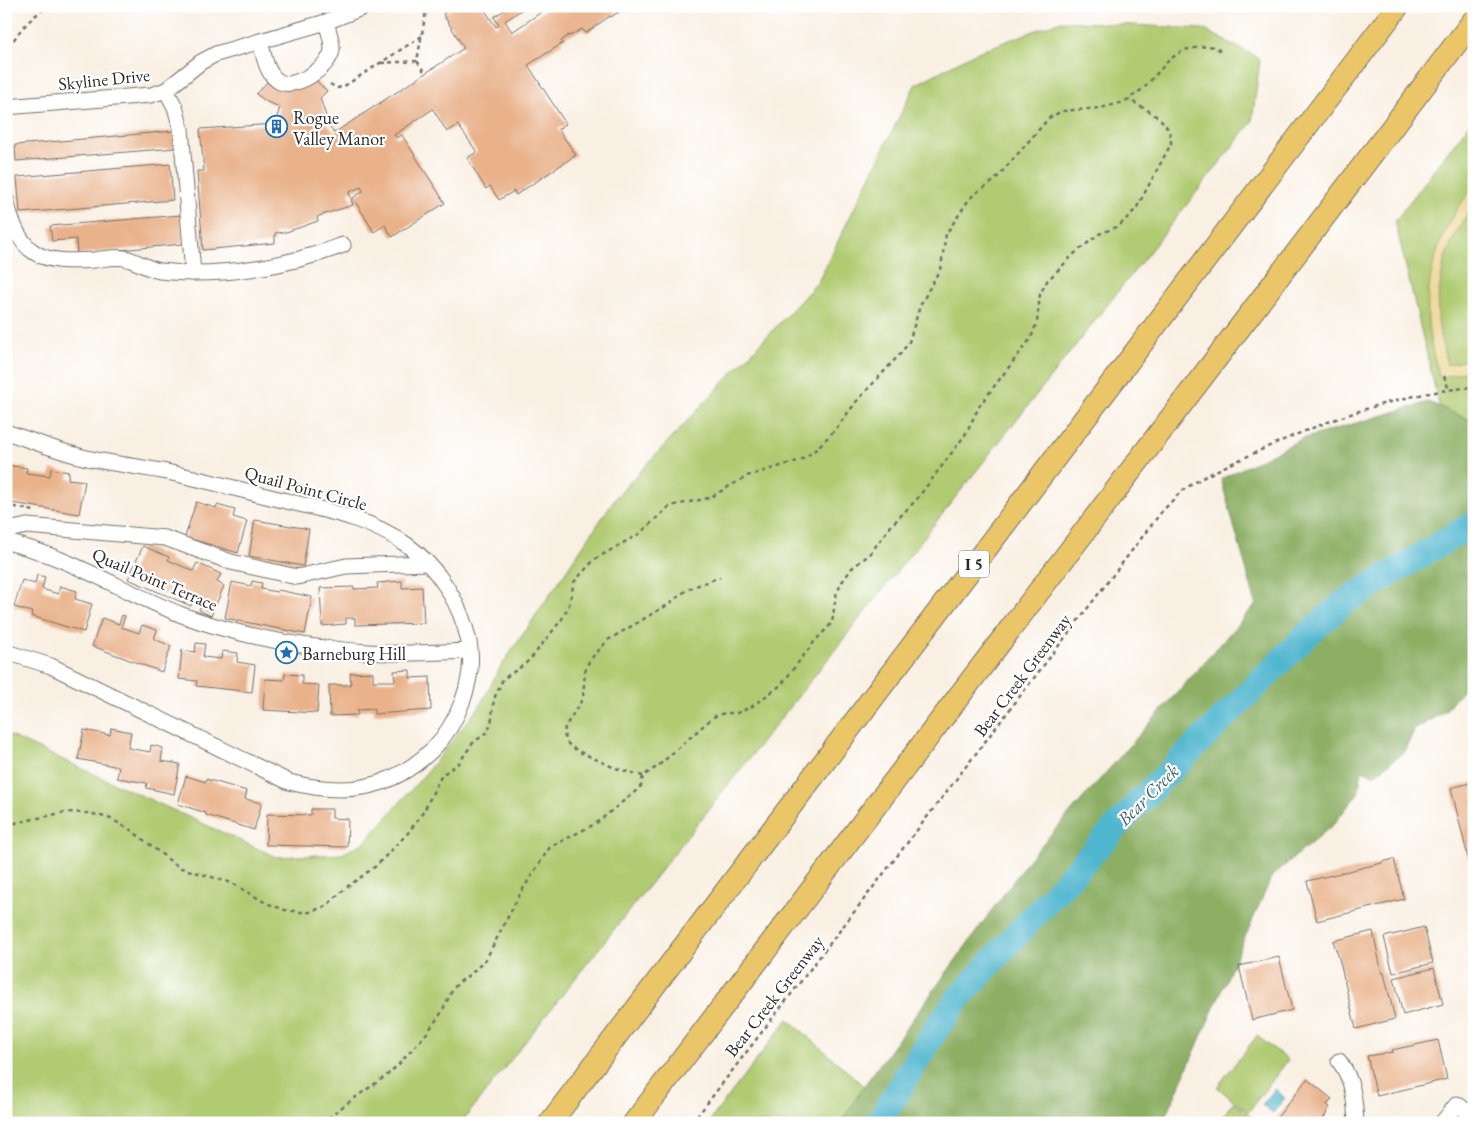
<svg xmlns="http://www.w3.org/2000/svg" width="1480" height="1129" font-family="'EB Garamond',serif">
  <rect width="100%" height="100%" fill="#fff"/>
  <filter id="ink" filterUnits="userSpaceOnUse"><feTurbulence type="fractalNoise" baseFrequency=".02" numOctaves="2"/><feDisplacementMap in="SourceGraphic" scale="10" xChannelSelector="R" yChannelSelector="G"/><feConvolveMatrix kernelMatrix="1 2 1 2 8 2 1 2 1" color-interpolation-filters="sRGB"/></filter>
  <filter id="wash" filterUnits="userSpaceOnUse"><feTurbulence type="fractalNoise" baseFrequency=".0096" numOctaves="4" result="noise"/><feDisplacementMap in="SourceGraphic" scale="20" xChannelSelector="R" yChannelSelector="G"/><feGaussianBlur stdDeviation="1.12" result="paint"/><feColorMatrix in="noise" values="0 0 0 0 0 0 0 0 0 0 0 0 0 0 0 0 0 1.4 0 .05"/><feComposite in="paint" operator="in"/></filter>
  <g filter="url(#wash)">
    <rect width="100%" height="100%" fill="#f9f0e3"/>
    <g fill="#b0cb71" stroke="#6e7b4e">
      <path d="M1061,21L1203,29L1260,59L1252,122L461,1123H6V734L276,857L342,854L365,842L426,773L479,707L500,668L617,496L818,282L915,85L975,53Z"/>
      <path d="M1474,118V551L1395,221Z"/>
      <path d="M788,1019L864,1086L841,1123H708Z"/>
      <path d="M1257,1036L1288,1060L1248,1112L1217,1087Z"/>
      <path d="M1233,1102L1259,1123H1221L1219,1121Z"/>
    </g>
    <path fill="#8caf63" stroke="#5c6d47" d="M1428,402L1468,419H1474V697L1467,685L1445,711L1414,730L1404,752L1374,775L1362,770L1358,793L1334,824L1272,876L1163,1123H841L864,1086L1030,858L1256,604L1221,479L1302,439Z"/>
    <path fill="#eeda9e" stroke="#8c8264" d="M1474,188V204L1454,237L1445,258L1441,279L1438,300V319L1440,335L1447,365L1474,358V369L1440,378C1434,359 1429,340 1428,321C1425,275 1441,222 1474,188Z"/>
    <path fill="#50b6cf" stroke="#3e707d" d="M1275,1089L1285,1098L1273,1113L1262,1105Z"/>
    <g fill="none" stroke-linecap="round" stroke-linejoin="round">
      <path stroke="#50b6cf" stroke-width="26" d="M878,1123L936,1029L962,994L1142,799L1307,635L1346,601L1474,523"/>
    </g>
    <g id="blocks">
      <g fill="#e9b28b">
        <path d="M449,6H482L496,27L499,25L494,17L510,6H527L505,21L512,32L546,9L544,6H628L611,17L610,16L586,33L582,29L570,36L569,35L561,41L563,43L528,65L566,124L558,129L576,155L516,195L514,191L499,200L490,186L486,189L467,158L477,152L458,125L447,132L433,109L394,135L397,138L402,135L445,203L392,237L385,225L374,232L353,198L363,191L361,187L349,192L353,205L319,216L317,217L318,221L301,227L286,232L275,233V243L203,250L197,171H204L200,129L275,124L280,107L267,102L256,94L271,78L311,76L327,91L320,98L327,119L326,121L334,133L464,48L443,14L451,9Z"/>
        <path d="M174,131L176,148L16,161L15,145Z"/>
        <path d="M170,164L173,200L20,213L17,177Z"/>
        <path d="M181,215L183,244L77,254L76,239L52,241L50,226Z"/>
        <path d="M6,465L27,468L26,473L50,476L51,469L69,472L68,479L85,481L79,514L6,502Z"/>
        <path d="M196,502L216,508L217,505L235,510L233,517L247,521L238,553L185,537Z"/>
        <path d="M255,520L309,529L303,566L249,556Z"/>
        <path d="M143,546L169,557L168,560L193,571L197,563L221,574L217,582L224,586L211,616L199,610L202,604L193,600L191,606L128,579Z"/>
        <path d="M37,575L45,577L42,589L58,594L60,586L77,591L75,599L92,604L84,632L31,616L32,612L14,607L22,580L35,584Z"/>
        <path d="M252,581L262,583L261,589L277,592L278,590L312,597L305,634L225,618L232,582L251,586Z"/>
        <path d="M402,581V588L422,587L424,623L355,625V618H346V624L322,626L320,588L354,587V589L378,588L377,583Z"/>
        <path d="M122,615L125,616L121,627L139,633L142,625L157,630L154,639L171,646L162,672L92,646L102,618L119,624Z"/>
        <path d="M196,643L205,644L203,657L221,659L222,651L238,653L237,662L255,665L252,692L196,686L197,681L179,679L182,650L195,652Z"/>
        <path d="M410,670V678L430,677L431,710L374,714V709L357,710L358,715L330,716L329,685H351L350,673L373,672V681H395L394,671Z"/>
        <path d="M285,674L302,675V684L319,685L317,713L263,710L265,679L284,680Z"/>
        <path d="M111,728L131,732L128,748L150,752L151,745L163,748L161,761L180,764L174,794L146,788L147,783L117,778L119,767L78,759L84,730L110,735Z"/>
        <path d="M186,776L206,782V779L247,791L245,799L262,803L254,830L206,815V813L178,804Z"/>
        <path d="M1474,782V878H1473L1451,788Z"/>
        <path d="M311,809H332V818L348,819L347,847L266,845L267,814L311,815Z"/>
        <path d="M1394,859L1404,899L1317,921L1307,881L1382,863V862Z"/>
        <path d="M1424,927L1433,963L1393,973L1384,937Z"/>
        <path d="M1373,931L1382,974L1384,973L1395,1019L1356,1029L1339,958L1333,941Z"/>
        <path d="M1279,957L1292,1010L1252,1020L1239,966Z"/>
        <path d="M1434,968L1443,1004L1403,1015L1394,978Z"/>
        <path d="M1438,1040L1447,1079L1377,1096L1367,1056L1393,1052L1392,1050Z"/>
        <path d="M1307,1079L1332,1099L1327,1105L1330,1107L1326,1112L1327,1113L1320,1123H1273Z"/>
      </g>
    </g>
  </g>
  <g filter="url(#ink)">
    <use href="#blocks" fill-opacity="0" stroke="#73706b" stroke-width="1"/>
    <g fill="none" stroke-linecap="round" stroke-linejoin="round">
      <defs>
        <g id="minor">
          <path d="M260,41C264,55 266,75 280,82C296,90 333,65 332,48C332,40 328,30 326,22"/>
          <path d="M166,90L175,107L181,129L193,273"/>
          <path d="M6,107L151,95L166,90L201,62L216,54L326,22L366,6"/>
          <path d="M6,200C19,256 40,264 94,260C103,259 115,256 124,258C136,260 147,269 160,271C218,278 289,266 343,245"/>
          <path d="M6,432C33,441 60,452 87,458C114,464 141,467 167,472C202,479 236,489 270,497C317,509 367,516 407,545C439,568 461,604 469,642C476,679 458,724 432,750C389,791 345,796 289,782L51,666L6,652"/>
          <path d="M6,532L13,529L27,526L165,538L231,562L297,577L346,566L427,563"/>
          <path d="M6,542C68,556 123,592 182,615C247,639 318,650 387,653C414,654 443,652 470,651"/>
          <path d="M1339,1061C1353,1079 1355,1101 1356,1123"/>
          <path d="M1442,1123L1457,1104L1474,1117"/>
        </g>
        <g id="highway">
          <path d="M550,1123L1398,6"/>
          <path d="M634,1123L1474,20"/>
        </g>
      </defs>
      <use href="#minor" stroke="#73706b" stroke-width="17"/>
      <use href="#highway" stroke="#73706b" stroke-width="24"/>
      <g stroke="#73706b" stroke-width="2.5" stroke-dasharray="4 4" stroke-linecap="butt">
        <path d="M420,6L425,13"/>
        <path d="M6,54C15,34 30,18 48,6"/>
        <path d="M381,63L417,61"/>
        <path d="M424,71L417,61L427,6"/>
        <path d="M330,84L337,88L343,87L422,36"/>
        <path d="M1444,376L1449,390"/>
        <path d="M6,505L34,511"/>
        <path d="M643,776L615,768L580,752L570,746L566,741L564,734L565,727L583,698L585,672L589,661L608,640L669,604L688,589L720,577"/>
        <path d="M6,825L66,812L86,813L98,815L111,819L131,830L173,863L181,868L232,883L266,903L285,910L300,912H310L326,906L347,887L376,866L408,833L424,811L438,782L442,775L459,763L472,744L487,732L491,725L494,699L503,679L525,664L533,656L562,619L569,605L574,582L595,559L639,534L670,506L709,498L747,476L801,460L813,452L835,430L856,402L901,353L909,342L920,306L941,267L946,234L968,201L974,194L994,181L1049,118L1062,111L1101,108L1124,102L1144,88L1169,60L1183,50L1207,46L1215,47L1221,51"/>
        <path d="M322,1123L346,1104L386,1076L398,1065L426,1034L440,1015L453,989L458,983L471,974L486,959L521,892L550,847L595,824L636,791L641,786L643,776L658,766L711,719L717,715L725,713H737L751,707L781,685L814,642L832,623L836,595L842,582L852,568L870,554L890,527L917,499L965,435L980,405L1031,338L1037,322L1040,294L1047,281L1074,254L1099,234L1119,226L1136,209L1171,144C1172,118 1145,111 1129,99"/>
        <path d="M692,1123L1163,510C1170,504 1175,497 1182,491C1207,473 1236,462 1263,449C1330,419 1400,393 1474,387"/>
      </g>
      <use href="#minor" stroke="#fff" stroke-width="15"/>
      <use href="#highway" stroke="#eac669" stroke-width="22"/>
    </g>
  </g>
  <defs>
    <symbol id="building-ring" viewBox="-11 -11 22 22"><circle r="9.5" fill="#fff" stroke="#1f6fb2" stroke-width="1.5"/><path d="M-4-6H4V6H1V3H-1V6H-4ZM-2.5-4.3h1.7v1.8h-1.7ZM.8-4.3h1.7v1.8H.8ZM-2.5-1h1.7V.8h-1.7ZM.8-1h1.7V.8H.8Z" fill="#1f6fb2"/></symbol>
    <symbol id="sight-ring" viewBox="-11 -11 22 22"><circle r="9.5" fill="#fff" stroke="#1f6fb2" stroke-width="1.5"/><path d="M0-6L1.8-2.2L6-1.7L2.9 1.2L3.7 5.4L0 3.3L-3.7 5.4L-2.9 1.2L-6-1.7L-1.8-2.2Z" fill="#1f6fb2"/></symbol>
  </defs>
  <g fill-rule="evenodd">
    <use href="#building-ring" x="264" y="114" width="25" height="25"/>
    <use href="#sight-ring" x="274" y="640" width="25" height="25"/>
  </g>
  <g text-anchor="middle" dominant-baseline="central" stroke-width="4.5" stroke-linejoin="round" paint-order="stroke">
    <rect fill="#fff" stroke="#6b6b6b" stroke-width="1" x="959" y="550.5" width="30" height="27" rx="4"/>
    <g font-size="16" font-weight="bold" fill="#2b2b2b">
      <text x="974" y="564">I 5</text>
    </g>
    <g font-size="18" fill="#2b2b2b" stroke="#fff">
      <text transform="translate(104 79) rotate(-6)">Skyline Drive</text>
      <text transform="translate(306 488) rotate(15)">Quail Point Circle</text>
      <text transform="translate(155 579) rotate(23)">Quail Point Terrace</text>
      <text transform="translate(1022 675) rotate(-53)">Bear Creek Greenway</text>
      <text transform="translate(774 996) rotate(-52)">Bear Creek Greenway</text>
    </g>
    <g font-size="18" fill="#2b2b2b" stroke="#fff" text-anchor="start">
      <text x="293" y="117">Rogue<tspan x="293" dy="21">Valley Manor</tspan></text>
      <text x="302" y="653">Barneburg Hill</text>
    </g>
    <g font-size="19" font-style="italic" fill="#3a636d" stroke="#fff">
      <text transform="translate(1148 795) rotate(-45)">Bear Creek</text>
    </g>
  </g>
  <rect width="1480" height="1129" fill="none" stroke="#fff" stroke-width="25"/>
</svg>
